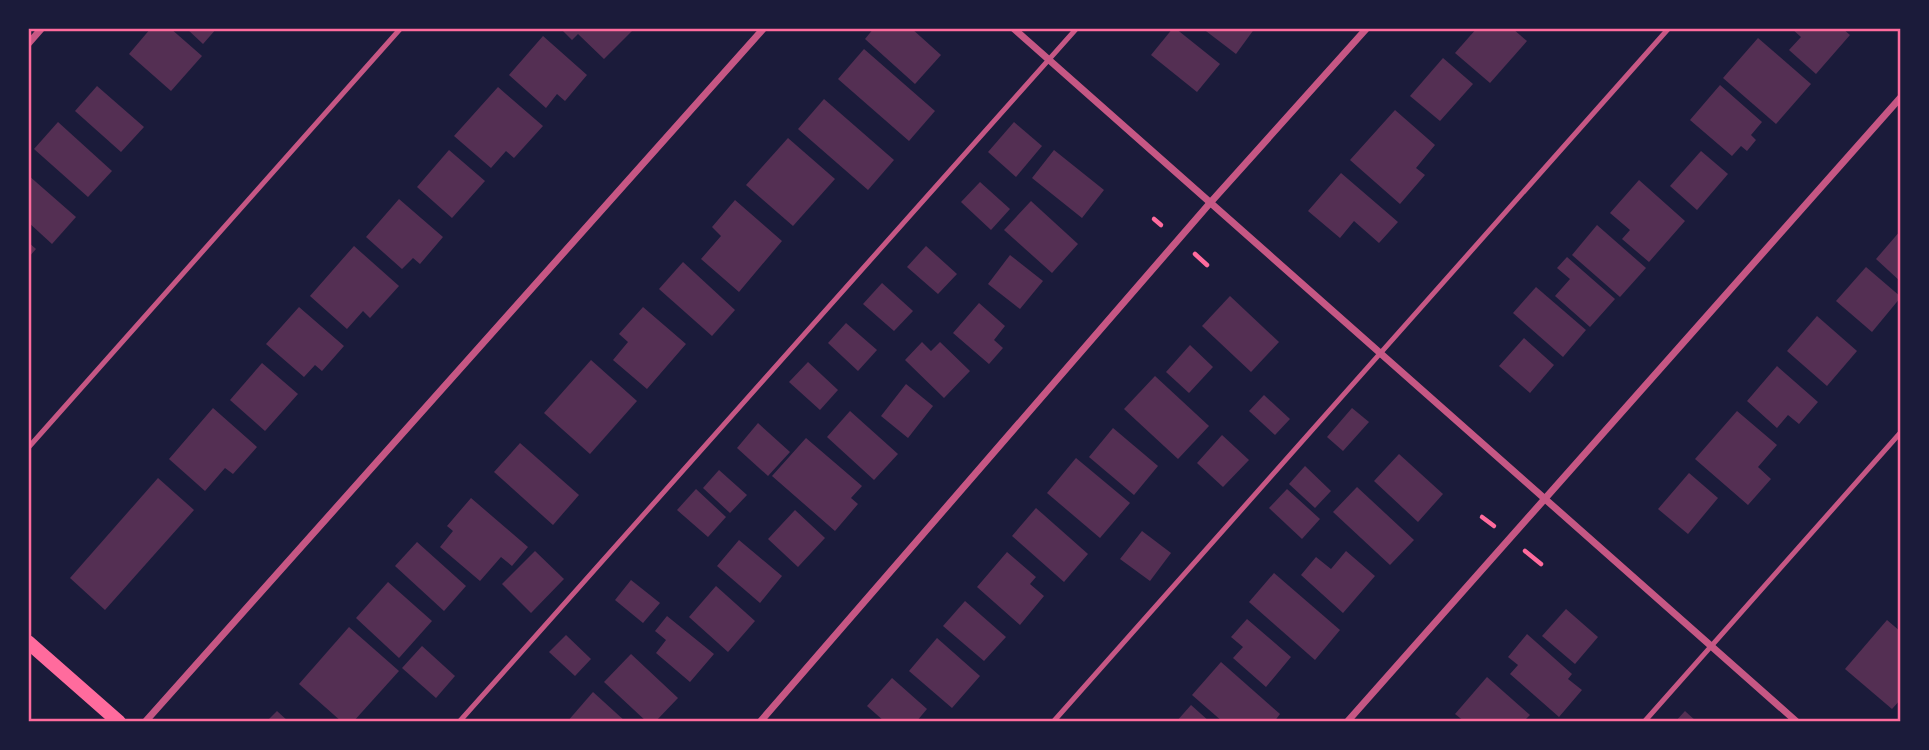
<svg xmlns="http://www.w3.org/2000/svg" width="1929" height="750" font-family="Ubuntu,sans-serif">
  <rect width="100%" height="100%" fill="#1b1b3a"/>
  <g fill="#542f53">
    <path d="M151,28H170L202,56L171,91L129,54Z"/>
    <path d="M186,28H217L203,44Z"/>
    <path d="M560,28H635L604,59L578,34L572,40Z"/>
    <path d="M874,28H911L941,55L915,84L865,39Z"/>
    <path d="M1173,28H1175L1220,64L1197,92L1151,55Z"/>
    <path d="M1202,28H1255L1236,54Z"/>
    <path d="M1477,28H1512L1527,41L1490,83L1455,53Z"/>
    <path d="M1791,28H1842L1850,35L1816,74L1789,50L1801,37Z"/>
    <path d="M543,36L587,75L565,101L557,94L546,108L509,75Z"/>
    <path d="M1758,38L1811,84L1776,124L1723,78Z"/>
    <path d="M864,49L935,111L909,141L838,79Z"/>
    <path d="M1443,58L1473,84L1440,121L1410,96Z"/>
    <path d="M1720,85L1762,122L1751,135L1756,140L1747,151L1741,146L1732,156L1690,120Z"/>
    <path d="M97,86L144,127L121,152L75,111Z"/>
    <path d="M498,87L543,126L514,158L506,151L491,168L454,136Z"/>
    <path d="M824,99L894,160L868,190L798,129Z"/>
    <path d="M1395,110L1435,145L1416,168L1425,175L1400,204L1350,160Z"/>
    <path d="M58,122L112,171L88,197L34,149Z"/>
    <path d="M1014,122L1042,146L1016,177L988,152Z"/>
    <path d="M788,138L835,179L793,226L746,185Z"/>
    <path d="M449,150L485,181L452,218L417,187Z"/>
    <path d="M1054,150L1104,190L1082,218L1032,178Z"/>
    <path d="M1701,151L1728,174L1697,210L1670,186Z"/>
    <path d="M1341,173L1398,222L1379,243L1354,221L1340,238L1308,211Z"/>
    <path d="M28,175L76,217L52,244L28,222Z"/>
    <path d="M1639,180L1685,221L1649,262L1622,239L1630,230L1610,213Z"/>
    <path d="M980,182L1010,209L991,230L961,202Z"/>
    <path d="M399,199L443,237L420,264L413,258L402,269L366,237Z"/>
    <path d="M735,200L782,241L739,292L701,259L721,236L712,227Z"/>
    <path d="M1031,201L1078,244L1052,273L1004,230Z"/>
    <path d="M1597,225L1646,268L1620,297L1572,255Z"/>
    <path d="M1901,230V282L1876,259Z"/>
    <path d="M28,242L36,249L28,258Z"/>
    <path d="M354,246L399,286L370,318L363,311L347,329L310,296Z"/>
    <path d="M926,246L957,274L938,294L907,267Z"/>
    <path d="M1010,255L1043,281L1020,309L988,284Z"/>
    <path d="M1567,257L1615,299L1590,327L1555,296L1570,279L1557,268Z"/>
    <path d="M683,262L735,310L712,336L659,289Z"/>
    <path d="M1866,267L1901,297L1872,332L1836,301Z"/>
    <path d="M882,283L913,311L894,331L863,304Z"/>
    <path d="M1536,287L1586,330L1563,357L1513,313Z"/>
    <path d="M1230,296L1279,342L1251,372L1202,326Z"/>
    <path d="M979,303L1005,326L994,340L1003,348L989,364L953,333Z"/>
    <path d="M299,307L344,346L322,371L315,365L304,377L266,344Z"/>
    <path d="M643,307L686,344L647,389L613,360L628,342L619,334Z"/>
    <path d="M1817,316L1857,351L1827,386L1787,351Z"/>
    <path d="M846,323L877,350L858,371L828,343Z"/>
    <path d="M1524,338L1554,365L1530,393L1499,366Z"/>
    <path d="M922,342L931,351L940,342L970,371L944,398L905,360Z"/>
    <path d="M1190,345L1213,367L1189,393L1166,372Z"/>
    <path d="M591,360L637,401L590,454L544,413Z"/>
    <path d="M808,362L838,390L820,410L789,382Z"/>
    <path d="M262,363L298,394L265,431L230,400Z"/>
    <path d="M1777,366L1818,402L1799,424L1788,415L1777,428L1747,401Z"/>
    <path d="M1155,376L1209,426L1178,459L1124,409Z"/>
    <path d="M906,384L933,406L908,438L881,416Z"/>
    <path d="M1264,395L1290,419L1275,435L1249,411Z"/>
    <path d="M213,408L257,447L233,474L225,468L205,491L169,459Z"/>
    <path d="M1352,408L1369,422L1343,451L1327,437Z"/>
    <path d="M850,411L898,454L874,480L827,437Z"/>
    <path d="M1737,411L1777,445L1758,467L1771,479L1748,505L1695,459Z"/>
    <path d="M758,423L790,452L768,476L737,448Z"/>
    <path d="M1113,428L1158,466L1134,495L1089,457Z"/>
    <path d="M1222,435L1249,460L1223,487L1197,463Z"/>
    <path d="M806,438L862,486L851,498L858,504L835,531L772,476Z"/>
    <path d="M520,443L579,495L553,525L494,472Z"/>
    <path d="M1399,454L1443,494L1418,522L1374,481Z"/>
    <path d="M1076,458L1130,503L1100,538L1047,493Z"/>
    <path d="M1305,466L1331,491L1315,508L1289,484Z"/>
    <path d="M719,470L747,495L730,513L703,488Z"/>
    <path d="M1689,473L1718,498L1688,534L1658,509Z"/>
    <path d="M158,478L194,510L105,610L70,578Z"/>
    <path d="M1357,487L1414,540L1390,565L1333,512Z"/>
    <path d="M696,489L726,517L708,537L677,510Z"/>
    <path d="M1287,489L1320,519L1302,539L1269,508Z"/>
    <path d="M471,498L528,547L512,566L501,557L480,581L440,547L453,531L447,526Z"/>
    <path d="M1036,508L1088,554L1064,582L1012,536Z"/>
    <path d="M795,510L825,538L798,567L768,539Z"/>
    <path d="M1142,531L1171,553L1150,581L1120,559Z"/>
    <path d="M739,540L782,576L760,603L717,566Z"/>
    <path d="M417,542L466,586L444,611L395,566Z"/>
    <path d="M535,551L564,579L531,613L502,584Z"/>
    <path d="M1346,551L1375,576L1343,613L1301,575L1316,557L1331,569Z"/>
    <path d="M1007,552L1036,577L1030,584L1044,596L1020,625L977,587Z"/>
    <path d="M1274,573L1340,630L1315,660L1249,602Z"/>
    <path d="M631,580L660,603L643,623L615,600Z"/>
    <path d="M388,582L432,621L399,658L356,618Z"/>
    <path d="M716,586L755,621L728,652L689,617Z"/>
    <path d="M965,601L1006,637L984,661L943,626Z"/>
    <path d="M1566,609L1598,637L1575,664L1542,636Z"/>
    <path d="M667,616L714,654L690,682L656,653L666,640L655,631Z"/>
    <path d="M1247,619L1291,657L1266,687L1233,658L1243,647L1231,637Z"/>
    <path d="M1887,620L1901,632V699L1892,709L1845,669Z"/>
    <path d="M349,627L399,671L353,722H342L299,684Z"/>
    <path d="M1527,634L1572,674L1568,679L1582,690L1559,717L1510,674L1518,665L1508,657Z"/>
    <path d="M566,635L591,659L575,676L549,652Z"/>
    <path d="M937,638L980,676L952,708L909,671Z"/>
    <path d="M422,646L455,676L436,698L402,668Z"/>
    <path d="M631,654L678,698L655,722H647L604,682Z"/>
    <path d="M1221,662L1280,714L1274,722H1223L1192,695Z"/>
    <path d="M1487,677L1530,715L1523,722H1465L1455,714Z"/>
    <path d="M892,678L927,709L916,722H885L867,706Z"/>
    <path d="M593,692L626,722H567Z"/>
    <path d="M1191,705L1210,722H1176Z"/>
    <path d="M277,711L289,722H266Z"/>
    <path d="M1685,711L1697,722H1675Z"/>
  </g>
  <g fill="none" stroke-linecap="round" stroke-linejoin="round">
    <g stroke="#ff6b9d" stroke-width="4.5">
      <path d="M1154,219L1161,225"/>
      <path d="M1195,254L1207,265"/>
      <path d="M1482,517L1494,526"/>
      <path d="M1525,551L1541,564"/>
    </g>
    <g stroke="#c65784" stroke-width="5">
      <path d="M28,448L401,28"/>
      <path d="M459,722L1077,28"/>
      <path d="M1053,722L1669,28"/>
      <path d="M1644,722L1901,432"/>
    </g>
    <g stroke="#c65784" stroke-width="7">
      <path d="M1013,28L1797,722"/>
      <path d="M28,44L42,28"/>
      <path d="M145,722L764,28"/>
      <path d="M760,722L1210,203L1367,28"/>
      <path d="M1347,722L1901,97"/>
    </g>
    <path stroke="#ff6b9d" stroke-width="14" d="M28,642L119,722"/>
  </g>
  <rect width="1929" height="750" fill="none" stroke="#1b1b3a" stroke-width="60"/>
  <rect x="30" y="30" width="1869" height="690" fill="none" stroke="#ff6b9d" stroke-width="2.5"/>
</svg>
